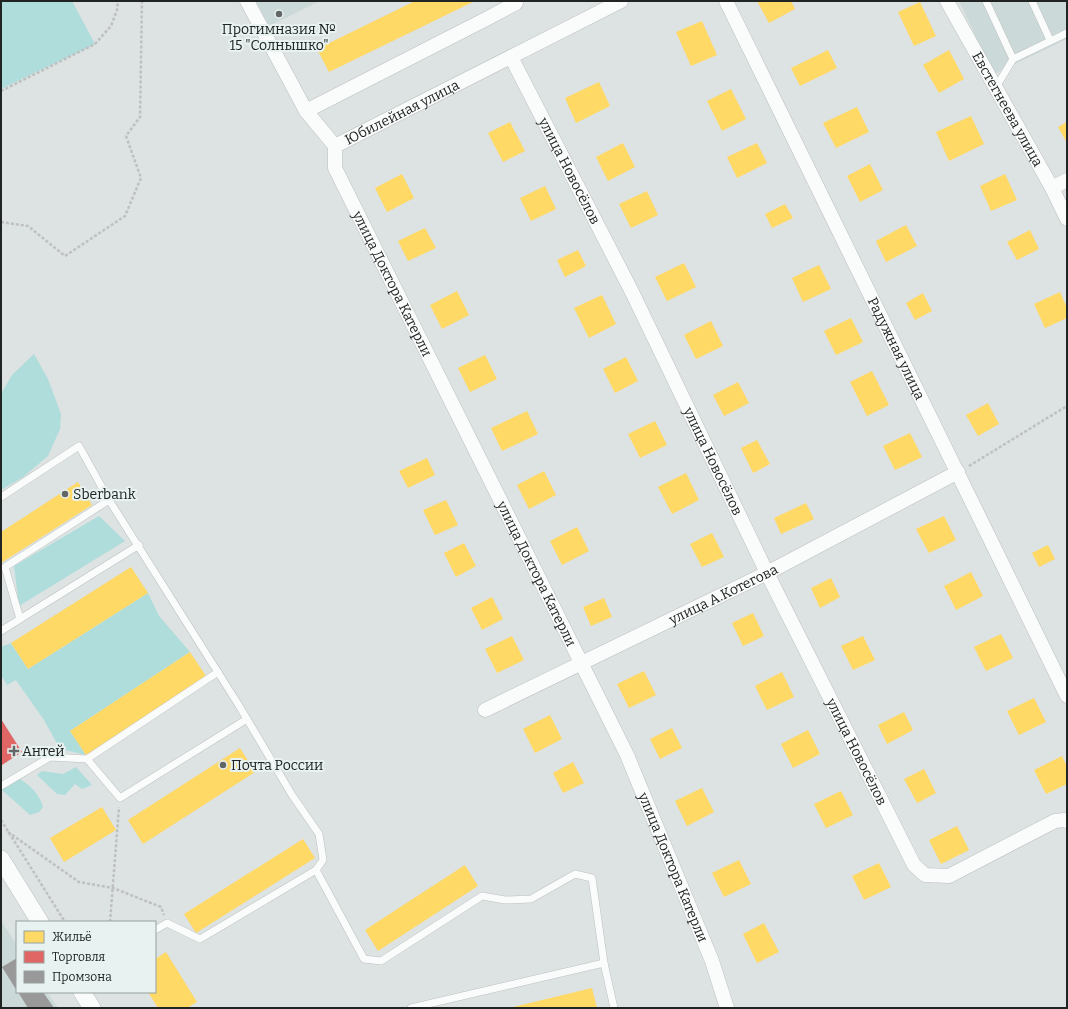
<svg xmlns="http://www.w3.org/2000/svg" width="1068" height="1009" font-family="Bitter,serif">
  <rect width="100%" height="100%" fill="#dde2e2"/>
  <g fill="#cbd9d8">
    <path d="M256,1H320L269,26Z"/>
    <path d="M959,1H1067V39L994,74Z"/>
    <path d="M1,921L17,945V992H47L58,1008H1Z"/>
  </g>
  <g fill="#aedddb">
    <path d="M1,1H72L95,44L1,89Z"/>
    <path d="M34,354L48,379L61,414L60,429L48,456L23,477L1,490V394L12,375Z"/>
    <path d="M99,516L125,541L19,606L14,566Z"/>
    <path d="M148,593L159,616L190,652L70,731L86,755L60,749L44,720L16,680L7,685L1,675V647L11,643L28,669Z"/>
    <path d="M76,767L92,785L82,789L75,784L65,795L57,794L37,775L42,771L63,774Z"/>
    <path d="M20,779C31,786 39,794 43,807L39,812L30,815L2,790Z"/>
  </g>
  <g fill="#ffd966">
    <path d="M415,1H475L329,72L317,49Z"/>
    <path d="M757,1H791L795,9L769,23Z"/>
    <path d="M920,2L936,36L914,46L898,12Z"/>
    <path d="M702,21L717,55L691,66L676,32Z"/>
    <path d="M828,50L837,68L800,86L791,68Z"/>
    <path d="M949,50L964,79L939,93L923,65Z"/>
    <path d="M599,82L610,106L576,123L565,98Z"/>
    <path d="M731,89L746,119L722,131L707,101Z"/>
    <path d="M857,107L869,132L836,148L823,123Z"/>
    <path d="M971,116L984,144L949,161L936,132Z"/>
    <path d="M510,122L525,151L503,162L488,133Z"/>
    <path d="M1067,122V143L1058,127Z"/>
    <path d="M623,143L635,167L608,181L596,157Z"/>
    <path d="M757,143L767,163L737,178L727,157Z"/>
    <path d="M870,164L883,190L860,202L847,176Z"/>
    <path d="M402,174L414,198L387,212L375,188Z"/>
    <path d="M1005,174L1017,200L991,211L980,186Z"/>
    <path d="M545,186L556,209L531,221L520,198Z"/>
    <path d="M647,191L658,215L631,228L619,204Z"/>
    <path d="M785,204L793,218L772,228L765,214Z"/>
    <path d="M906,225L917,246L886,262L876,241Z"/>
    <path d="M425,228L436,248L408,261L398,241Z"/>
    <path d="M1030,230L1039,249L1017,260L1007,242Z"/>
    <path d="M578,250L586,266L565,277L557,260Z"/>
    <path d="M684,263L696,287L667,301L655,277Z"/>
    <path d="M819,265L831,289L803,302L792,278Z"/>
    <path d="M457,291L469,315L442,329L430,305Z"/>
    <path d="M1060,292L1067,308V318L1045,328L1034,304Z"/>
    <path d="M923,293L932,311L915,320L906,303Z"/>
    <path d="M602,295L616,324L589,338L574,308Z"/>
    <path d="M851,318L863,342L836,355L824,331Z"/>
    <path d="M711,321L723,346L696,359L684,335Z"/>
    <path d="M485,355L497,379L470,392L458,368Z"/>
    <path d="M626,357L638,381L615,393L603,369Z"/>
    <path d="M872,371L889,405L867,416L850,382Z"/>
    <path d="M738,382L749,403L724,416L713,395Z"/>
    <path d="M988,403L999,424L978,436L966,415Z"/>
    <path d="M527,411L538,434L502,451L491,428Z"/>
    <path d="M655,421L667,445L640,458L628,434Z"/>
    <path d="M910,433L922,457L895,470L883,446Z"/>
    <path d="M757,440L770,464L753,473L741,448Z"/>
    <path d="M427,458L435,475L408,488L399,471Z"/>
    <path d="M544,471L556,495L529,509L517,485Z"/>
    <path d="M686,473L699,500L672,514L658,487Z"/>
    <path d="M78,482L92,505L1,563V532Z"/>
    <path d="M446,500L458,525L435,535L423,510Z"/>
    <path d="M806,503L814,519L781,534L774,518Z"/>
    <path d="M944,516L956,540L929,553L916,529Z"/>
    <path d="M577,527L589,551L562,565L550,541Z"/>
    <path d="M712,533L724,557L702,567L690,544Z"/>
    <path d="M464,543L476,566L456,577L444,553Z"/>
    <path d="M1048,545L1055,559L1039,567L1032,553Z"/>
    <path d="M131,567L148,593L28,669L11,643Z"/>
    <path d="M971,572L983,596L956,610L944,586Z"/>
    <path d="M831,578L840,597L820,608L811,588Z"/>
    <path d="M492,597L503,619L482,630L471,608Z"/>
    <path d="M604,598L612,617L591,626L583,607Z"/>
    <path d="M753,613L764,636L743,646L732,623Z"/>
    <path d="M1001,634L1013,658L986,671L974,647Z"/>
    <path d="M512,636L524,660L497,673L485,649Z"/>
    <path d="M863,636L875,660L853,670L841,646Z"/>
    <path d="M190,652L206,676L86,755L70,731Z"/>
    <path d="M644,671L656,695L629,708L617,684Z"/>
    <path d="M782,672L794,697L767,710L755,686Z"/>
    <path d="M1034,698L1046,722L1019,735L1007,711Z"/>
    <path d="M904,712L913,730L887,744L878,725Z"/>
    <path d="M550,715L562,739L535,753L523,729Z"/>
    <path d="M672,728L682,748L660,759L650,739Z"/>
    <path d="M808,730L820,754L793,768L781,744Z"/>
    <path d="M240,748L255,772L143,844L128,820Z"/>
    <path d="M1062,756L1067,767V784L1046,794L1034,770Z"/>
    <path d="M573,762L584,783L563,793L553,773Z"/>
    <path d="M924,769L936,793L917,803L904,779Z"/>
    <path d="M702,788L714,812L687,826L675,801Z"/>
    <path d="M841,791L853,815L826,828L814,804Z"/>
    <path d="M102,807L116,830L64,862L50,838Z"/>
    <path d="M957,826L969,850L941,864L929,840Z"/>
    <path d="M303,839L315,858L196,933L184,914Z"/>
    <path d="M739,860L751,884L724,897L712,873Z"/>
    <path d="M879,863L891,887L864,900L852,876Z"/>
    <path d="M465,865L478,886L378,951L365,930Z"/>
    <path d="M764,923L779,952L757,963L743,934Z"/>
    <path d="M166,952L197,1002L187,1008H158L148,992H155V959Z"/>
    <path d="M592,988L597,1008H513V1007Z"/>
  </g>
  <path fill="#e06666" d="M1,719L22,752L2,765L1,764Z"/>
  <g fill="#999">
    <path d="M17,958V991L2,967Z"/>
    <path d="M18,992H43L54,1008H28Z"/>
  </g>
  <g fill="none" stroke-linecap="round" stroke-linejoin="round">
    <defs>
      <g id="service">
        <path d="M986,1L1013,59"/>
        <path d="M1032,1L1050,40"/>
        <path d="M995,89L1013,59L1067,33"/>
        <path d="M1,497L79,446L109,500L238,704L292,795L319,834L323,860L316,870L200,939L167,923L155,930"/>
        <path d="M20,619L139,545"/>
        <path d="M1,631L20,619L5,567L109,500"/>
        <path d="M87,759L218,672"/>
        <path d="M1,786L50,757L87,759L120,798L247,719"/>
        <path d="M316,870L364,959L381,961L482,896L505,900L531,899L575,874L592,878L604,963L614,1008"/>
        <path d="M411,1008L604,963"/>
      </g>
      <g id="minor">
        <path d="M247,1L306,111L335,146"/>
        <path id="s1" d="M726,1L1067,696"/>
        <path id="s2" d="M947,1L1052,188L1067,219"/>
        <path id="s3" d="M511,57L632,292L767,573L914,865L925,875L949,876L1055,821L1064,820L1067,821"/>
        <path d="M306,111L488,18L516,3L515,1"/>
        <path id="s4" d="M335,146V168L627,755L712,961L727,1008"/>
        <path id="s5" d="M335,146L621,1"/>
        <path d="M1052,188L1067,180"/>
        <path id="s6" d="M485,710L767,573L958,472"/>
      </g>
      <g id="tertiary">
        <path d="M1,859L40,922"/>
        <path d="M82,992L92,1008"/>
      </g>
    </defs>
    <use href="#service" stroke="#bcc0c0" stroke-width="8"/>
    <use href="#minor" stroke="#bcc0c0" stroke-width="15"/>
    <use href="#tertiary" stroke="#bcc0c0" stroke-width="18"/>
    <g stroke="#bfc0c0" stroke-width="2.5" stroke-dasharray="3 2" stroke-linecap="butt">
      <path d="M1,91L95,44L111,26L117,10L118,1"/>
      <path d="M1,222L28,226L65,256L125,216L141,178L126,136L140,117L142,1"/>
      <path d="M969,466L1067,406"/>
      <path d="M1,820L65,922"/>
      <path d="M8,832L79,882L113,888L161,907L164,915"/>
      <path d="M110,922L119,807"/>
    </g>
    <use href="#service" stroke="#fafbfb" stroke-width="7"/>
    <use href="#minor" stroke="#fafbfb" stroke-width="14"/>
    <use href="#tertiary" stroke="#fafbfb" stroke-width="17"/>
  </g>
  <g fill="#626766" stroke="#e7f2f1" stroke-width="1.5">
    <circle cx="279" cy="14" r="4"/>
    <circle cx="65" cy="494" r="4"/>
    <path d="M12 745h4v4h4v4h-4v4h-4v-4h-4v-4h4z"/>
    <circle cx="223" cy="765" r="4"/>
  </g>
  <g text-anchor="middle" dominant-baseline="central" stroke-width="4" stroke-linejoin="round" paint-order="stroke">
    <g font-size="14" fill="#202524" stroke="#e7f2f1" text-anchor="start">
      <text x="279" y="29" text-anchor="middle">Прогимназия №<tspan x="279" dy="16">15 "Солнышко"</tspan></text>
      <text x="73" y="494">Sberbank</text>
      <text x="22" y="751">Антей</text>
      <text x="231" y="765">Почта России</text>
    </g>
    <g font-size="14" fill="#202524" stroke="#e7f2f1">
      <text stroke="none"><textPath href="#s2" startOffset="124">Евстегнеева улица</textPath></text>
      <text stroke="none"><textPath href="#s5" startOffset="75">Юбилейная улица</textPath></text>
      <text stroke="none"><textPath href="#s3" startOffset="128">улица Новосёлов</textPath></text>
      <text stroke="none"><textPath href="#s4" startOffset="151">улица Доктора Катерли</textPath></text>
      <text stroke="none"><textPath href="#s1" startOffset="387">Радужная улица</textPath></text>
      <text stroke="none"><textPath href="#s3" startOffset="452">улица Новосёлов</textPath></text>
      <text stroke="none"><textPath href="#s4" startOffset="475">улица Доктора Катерли</textPath></text>
      <text stroke="none"><textPath href="#s6" startOffset="265">улица А.Котегова</textPath></text>
      <text stroke="none"><textPath href="#s3" startOffset="776">улица Новосёлов</textPath></text>
      <text stroke="none"><textPath href="#s4" startOffset="799">улица Доктора Катерли</textPath></text>
    </g>
  </g>
  <rect width="1068" height="1009" fill="none" stroke="#202524" stroke-width="4"/>
  <rect x="16" y="921" width="140" height="72" fill="#e7f2f1" stroke="#97a09f"/>
  <rect x="24" y="931" width="20" height="12" fill="#ffd966" stroke="#97a09f"/>
  <text x="52" y="941" font-size="12" fill="#202524">Жильё</text>
  <rect x="24" y="951" width="20" height="12" fill="#e06666" stroke="#97a09f"/>
  <text x="52" y="961" font-size="12" fill="#202524">Торговля</text>
  <rect x="24" y="971" width="20" height="12" fill="#999999" stroke="#97a09f"/>
  <text x="52" y="981" font-size="12" fill="#202524">Промзона</text>
</svg>
